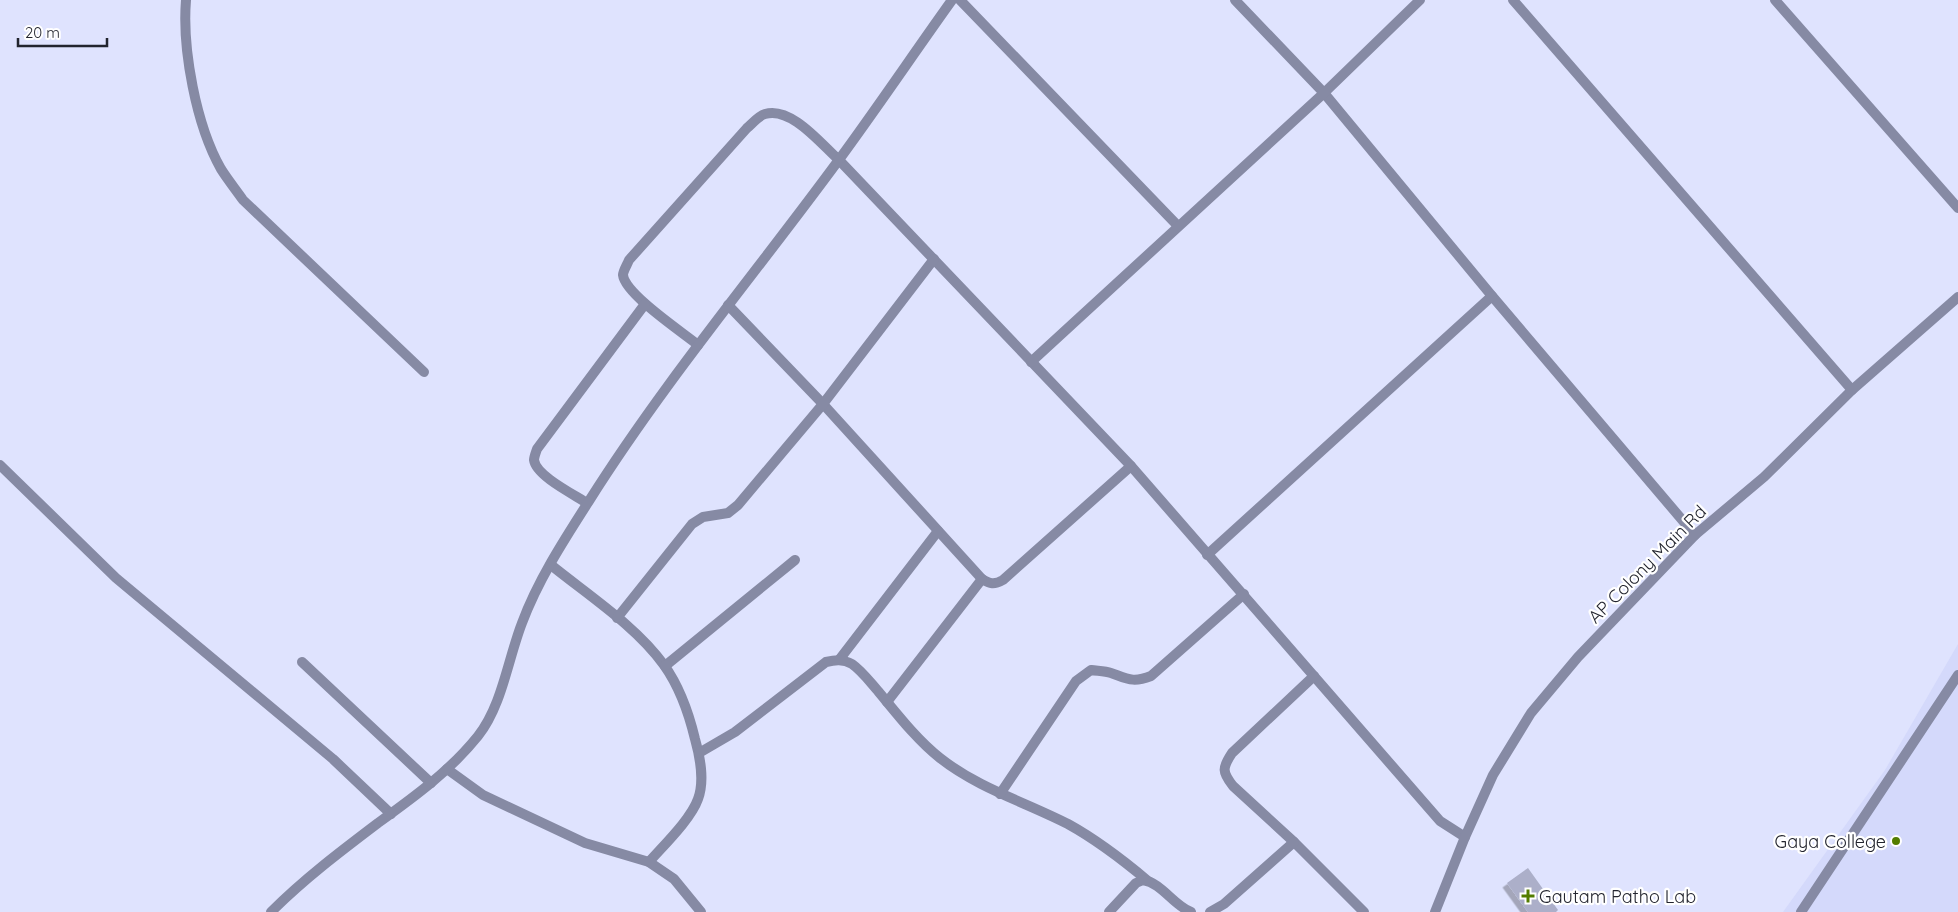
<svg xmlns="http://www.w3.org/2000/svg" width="1958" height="912" font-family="Quicksand,sans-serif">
  <defs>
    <filter id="shadow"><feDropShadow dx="-4.5" dy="4.5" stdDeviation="0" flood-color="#0004"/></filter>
  </defs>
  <rect width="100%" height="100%" fill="#dfe3fe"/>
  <path fill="#d4d9fb" d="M1958,644V912H1783L1885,770Z"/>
  <path fill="#acafc9" filter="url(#shadow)" d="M1528,868L1558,910L1556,912H1528L1507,883Z"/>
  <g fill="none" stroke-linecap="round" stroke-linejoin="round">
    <path stroke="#868aa4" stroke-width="10" d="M186,0C182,49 196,125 221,169C228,180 236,190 243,200L424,372"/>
    <g stroke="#868aa4" stroke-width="10">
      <path d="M960,0L1178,226"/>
      <path d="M1235,0L1324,93L1492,296L1695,535"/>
      <path d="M1513,0L1852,390"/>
      <path d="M1775,0L1958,208"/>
      <path d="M728,305L823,404L982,579C990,584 994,585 1003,580L1131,466"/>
      <path d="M698,345C682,332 625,294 623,275C623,271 627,265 629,260L747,128C752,124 758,116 765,114C791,106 821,144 839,160L1131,466L1440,821L1465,837"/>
      <path d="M1031,362L1324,93L1420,0"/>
      <path d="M0,465L116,578L333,759L391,814"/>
      <path d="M587,503C575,495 536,476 534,460C534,457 536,452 537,449L645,304"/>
      <path d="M1207,555L1492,296"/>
      <path d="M551,565C588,595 636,626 664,665C679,686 689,714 695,739C700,757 705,780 698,799C691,819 664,845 649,862"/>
      <path d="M617,618L692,524L703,517L728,513L738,505L823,404L934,259"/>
      <path d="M839,660L938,531"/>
      <path d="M302,662L431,783"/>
      <path d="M665,666L795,560"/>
      <path d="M1314,676L1232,753C1222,768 1222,772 1233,786L1294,842L1364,912"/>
      <path d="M887,702L982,579"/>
      <path d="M699,753L735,732L826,662C835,660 843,659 852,664C862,671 870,682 878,691C897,714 917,740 940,758C978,788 1025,802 1068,824C1097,840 1123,860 1148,881"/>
      <path d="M447,769L483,795L585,843L649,862L674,879L701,912"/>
      <path d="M1000,794L1076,681L1091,670C1097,671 1105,671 1111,673C1128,679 1133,683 1151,676L1244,594"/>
      <path d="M271,912C304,879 341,851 378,823C414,797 450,771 478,736C502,706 508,659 522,623C538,580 564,540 589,501C664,382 755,274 838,161C877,108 914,53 952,0"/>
      <path d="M1109,912L1136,883L1143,880C1162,883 1173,905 1191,912"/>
      <path d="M1210,912L1224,904L1294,842"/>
      <path d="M1801,912L1958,675"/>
    </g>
    <path stroke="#868aa4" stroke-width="10" d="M1435,912L1465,837L1493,775L1531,713L1578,657L1695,535L1764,477L1852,390L1958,297"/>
  </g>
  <g fill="#537d00" stroke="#fff" stroke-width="2">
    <circle cx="1896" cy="841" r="5"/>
    <path d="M1525.5 888.5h5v5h5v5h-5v5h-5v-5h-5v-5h5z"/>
  </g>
  <g text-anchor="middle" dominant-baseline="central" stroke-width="4.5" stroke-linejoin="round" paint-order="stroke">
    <g font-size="18" fill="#22242e" stroke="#fff">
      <text transform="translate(1647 564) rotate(-45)">AP Colony Main Rd</text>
    </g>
    <g font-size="18" fill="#22242e" stroke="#fff" text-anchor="end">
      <text x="1886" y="841">Gaya College</text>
      <text x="1539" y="896" text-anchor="start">Gautam Patho Lab</text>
    </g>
  </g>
  <path d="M18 38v8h89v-8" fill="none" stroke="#22242e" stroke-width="2.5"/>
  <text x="25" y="38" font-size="15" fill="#22242e" stroke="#ffffff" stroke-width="4" paint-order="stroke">20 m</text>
</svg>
